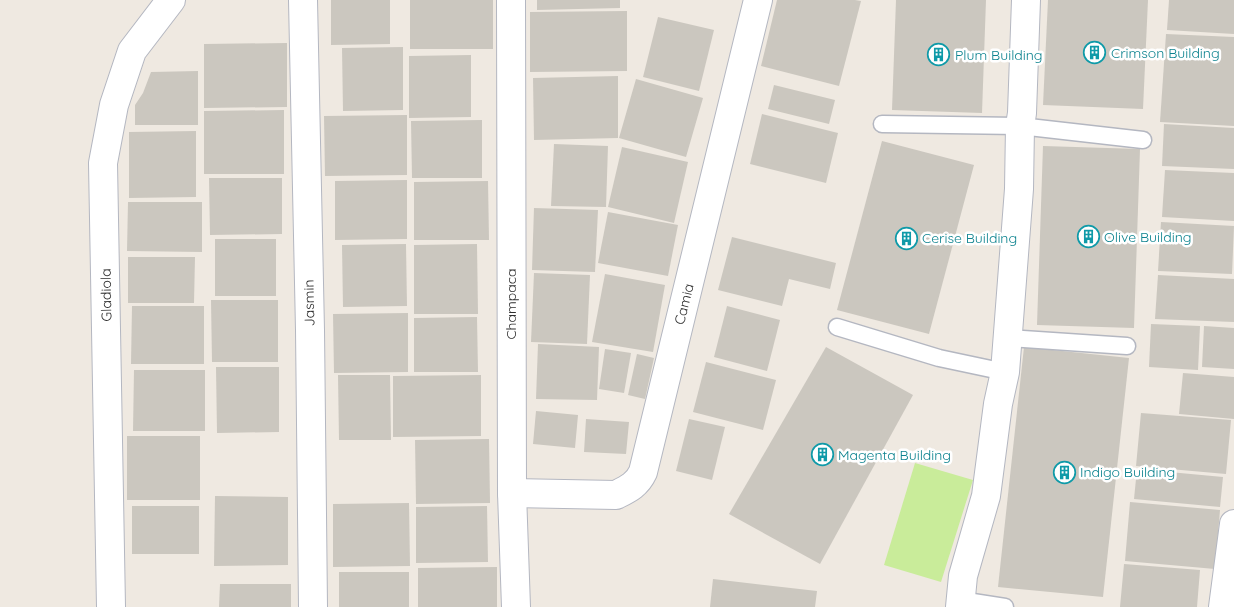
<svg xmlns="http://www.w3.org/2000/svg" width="1234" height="607" font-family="Quicksand,sans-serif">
  <rect width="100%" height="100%" fill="#efe9e1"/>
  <path fill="#c9ec9a" d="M915,463L973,480L941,582L884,565Z"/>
  <g fill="#cbc7bf">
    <path d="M331,0H390V44L331,45Z"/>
    <rect x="410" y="0" width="83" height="49"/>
    <path d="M537,0H620V8L537,10Z"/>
    <path d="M777,0H855L861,1L839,86L761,66Z"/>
    <path d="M896,0H986L982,113L892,110Z"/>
    <path d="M1048,0H1148L1143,109L1043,105Z"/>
    <path d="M1169,0H1234V34L1167,30Z"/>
    <path d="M627,11V71L530,72V12Z"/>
    <path d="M658,17L714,30L699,91L643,77Z"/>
    <path d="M1166,34L1234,37V126L1160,122Z"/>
    <path d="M287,43V107L204,108V44Z"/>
    <path d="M403,47V110L343,111L342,48Z"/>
    <path d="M471,55V117L409,118V56Z"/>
    <path d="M198,71V125H135V105L143,93L151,72Z"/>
    <path d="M618,76V138L534,140L533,78Z"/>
    <path d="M636,79L703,98L686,157L619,138Z"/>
    <path d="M774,85L835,100L829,124L768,109Z"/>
    <path d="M284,110V174H204V111Z"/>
    <path d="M762,114L838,133L826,183L750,164Z"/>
    <path d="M407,115V175L325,176L324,116Z"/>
    <path d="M482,120V178H412L411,121Z"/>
    <path d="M1164,124L1234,128V169L1162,166Z"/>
    <path d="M196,131V197L129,198V132Z"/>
    <path d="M882,141L974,165L929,334L837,310Z"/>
    <path d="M554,144L608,146L606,207L551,206Z"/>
    <path d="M1043,146L1140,149L1134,328L1037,325Z"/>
    <path d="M622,147L688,162L674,223L608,207Z"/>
    <path d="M1165,170L1234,173V221L1162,217Z"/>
    <path d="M209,178H282V234L210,235Z"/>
    <path d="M407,180V239L335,240V181Z"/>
    <path d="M488,181L489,240H414V182Z"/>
    <path d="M128,202H202V252L127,251Z"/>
    <path d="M534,208L598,210L595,272L532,270Z"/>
    <path d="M608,212L678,225L668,276L598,263Z"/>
    <path d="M1161,222L1234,226L1232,274L1158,271Z"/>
    <path d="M732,237L836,263L830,289L789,279L782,306L718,290Z"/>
    <rect x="215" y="239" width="61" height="57"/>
    <path d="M406,244L407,306L343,307L342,245Z"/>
    <path d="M477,244L478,314H414V245Z"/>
    <path d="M128,257H195L194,303H128Z"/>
    <path d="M534,273L590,275L587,344L531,342Z"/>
    <path d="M605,274L665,285L653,352L592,342Z"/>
    <path d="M1158,275L1234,279V322L1155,319Z"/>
    <path d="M211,300H278V362H212Z"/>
    <path d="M132,306H204V364H131Z"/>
    <path d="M727,306L780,320L767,371L714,357Z"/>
    <path d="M408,313V372L334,373L333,314Z"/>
    <path d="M477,317L478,372H414V318Z"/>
    <path d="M1151,324L1200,326L1198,370L1149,367Z"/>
    <path d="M1204,326L1234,328V369L1202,367Z"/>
    <path d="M538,344L599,347L597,400L536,399Z"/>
    <path d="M826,347L913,395L820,564L729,514Z"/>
    <path d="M1024,347L1129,358L1103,597L998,587Z"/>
    <path d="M605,349L631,353L624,393L599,389Z"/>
    <path d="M637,354L654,358L645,399L628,395Z"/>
    <path d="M706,362L776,380L763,430L693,412Z"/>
    <path d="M216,367H279V432L217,433Z"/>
    <path d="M134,370H205V431H133Z"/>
    <path d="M1183,373L1234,377V419L1179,414Z"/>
    <path d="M338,375H390L391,440H339Z"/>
    <path d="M481,375V436L393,437V376Z"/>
    <path d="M536,411L578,415L575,448L533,444Z"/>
    <path d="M1141,413L1231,420L1226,474L1136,466Z"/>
    <path d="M586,419L629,422L626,454L584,452Z"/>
    <path d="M689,419L725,427L712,480L676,471Z"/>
    <rect x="127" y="436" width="73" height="64"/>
    <path d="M489,439L490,503L416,504L415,440Z"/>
    <path d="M1137,469L1223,477L1220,507L1134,499Z"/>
    <path d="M215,496L288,497V565L214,566Z"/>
    <path d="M1130,502L1220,510L1215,569L1125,561Z"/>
    <path d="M409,503L410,566L333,567V504Z"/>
    <rect x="132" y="506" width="67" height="48"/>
    <path d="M487,506L488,562L416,563V507Z"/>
    <path d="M1124,564L1200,570L1197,607H1120Z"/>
    <path d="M497,567V607H418V568Z"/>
    <rect x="339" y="572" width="70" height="35"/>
    <path d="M713,579L817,591L815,607H710Z"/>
    <path d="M220,584H291V607H219Z"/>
  </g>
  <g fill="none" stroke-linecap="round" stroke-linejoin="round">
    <defs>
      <g id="lane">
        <path d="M882,124L1020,126L1143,140"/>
        <path d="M837,327L939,358L1005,372"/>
        <path d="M1007,338L1127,346"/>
        <path d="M960,600L1005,607"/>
      </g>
      <g id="street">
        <path d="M303,0L310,330L313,607"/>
        <path d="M511,0L512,493L516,607"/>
        <path d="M512,493L616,495C628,489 637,485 643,472L758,0"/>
        <path d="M111,607L103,163L114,105L132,51L171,0"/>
        <path d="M960,607L963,576L986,496L998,404L1005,372L1019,189L1020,126L1022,113L1026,0"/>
      </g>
      <path id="secondary" d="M1223,607L1234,524"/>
    </defs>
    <use href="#lane" stroke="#b4b7c1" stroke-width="19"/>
    <use href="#street" stroke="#b4b7c1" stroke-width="30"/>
    <use href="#secondary" stroke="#b4b7c1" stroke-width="30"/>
    <use href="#lane" stroke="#fff" stroke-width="16"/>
    <use href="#street" stroke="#fff" stroke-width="28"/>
    <use href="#secondary" stroke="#fff" stroke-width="28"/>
  </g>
  <defs>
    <symbol id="building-ring" viewBox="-11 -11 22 22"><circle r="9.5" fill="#fff" stroke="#0f9aa8" stroke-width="1.5"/><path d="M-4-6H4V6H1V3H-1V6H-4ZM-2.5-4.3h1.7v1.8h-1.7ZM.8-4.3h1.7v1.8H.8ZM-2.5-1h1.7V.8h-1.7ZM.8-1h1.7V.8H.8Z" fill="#0f9aa8"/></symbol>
  </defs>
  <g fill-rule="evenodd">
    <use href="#building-ring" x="1082" y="40" width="25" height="25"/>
    <use href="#building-ring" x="926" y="42" width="25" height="25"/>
    <use href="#building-ring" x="1076" y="224" width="25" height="25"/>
    <use href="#building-ring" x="894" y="226" width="25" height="25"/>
    <use href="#building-ring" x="810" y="442" width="25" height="25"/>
    <use href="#building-ring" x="1052" y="460" width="25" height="25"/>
  </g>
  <g text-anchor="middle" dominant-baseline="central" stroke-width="5" stroke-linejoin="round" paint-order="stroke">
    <g font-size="14" fill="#0d838f" stroke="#fff" text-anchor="start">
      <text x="1111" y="53">Crimson Building</text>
      <text x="955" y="55">Plum Building</text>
      <text x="1104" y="237">Olive Building</text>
      <text x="922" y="238">Cerise Building</text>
      <text x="838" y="455">Magenta Building</text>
      <text x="1080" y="472">Indigo Building</text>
    </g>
    <g font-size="14" fill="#2e2e2e" stroke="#fff">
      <text transform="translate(106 295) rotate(-91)">Gladiola</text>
      <text transform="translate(309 303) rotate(-91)">Jasmin</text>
      <text transform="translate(511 304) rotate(-90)">Champaca</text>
      <text transform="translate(684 304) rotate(-76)">Camia</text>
    </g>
  </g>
</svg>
